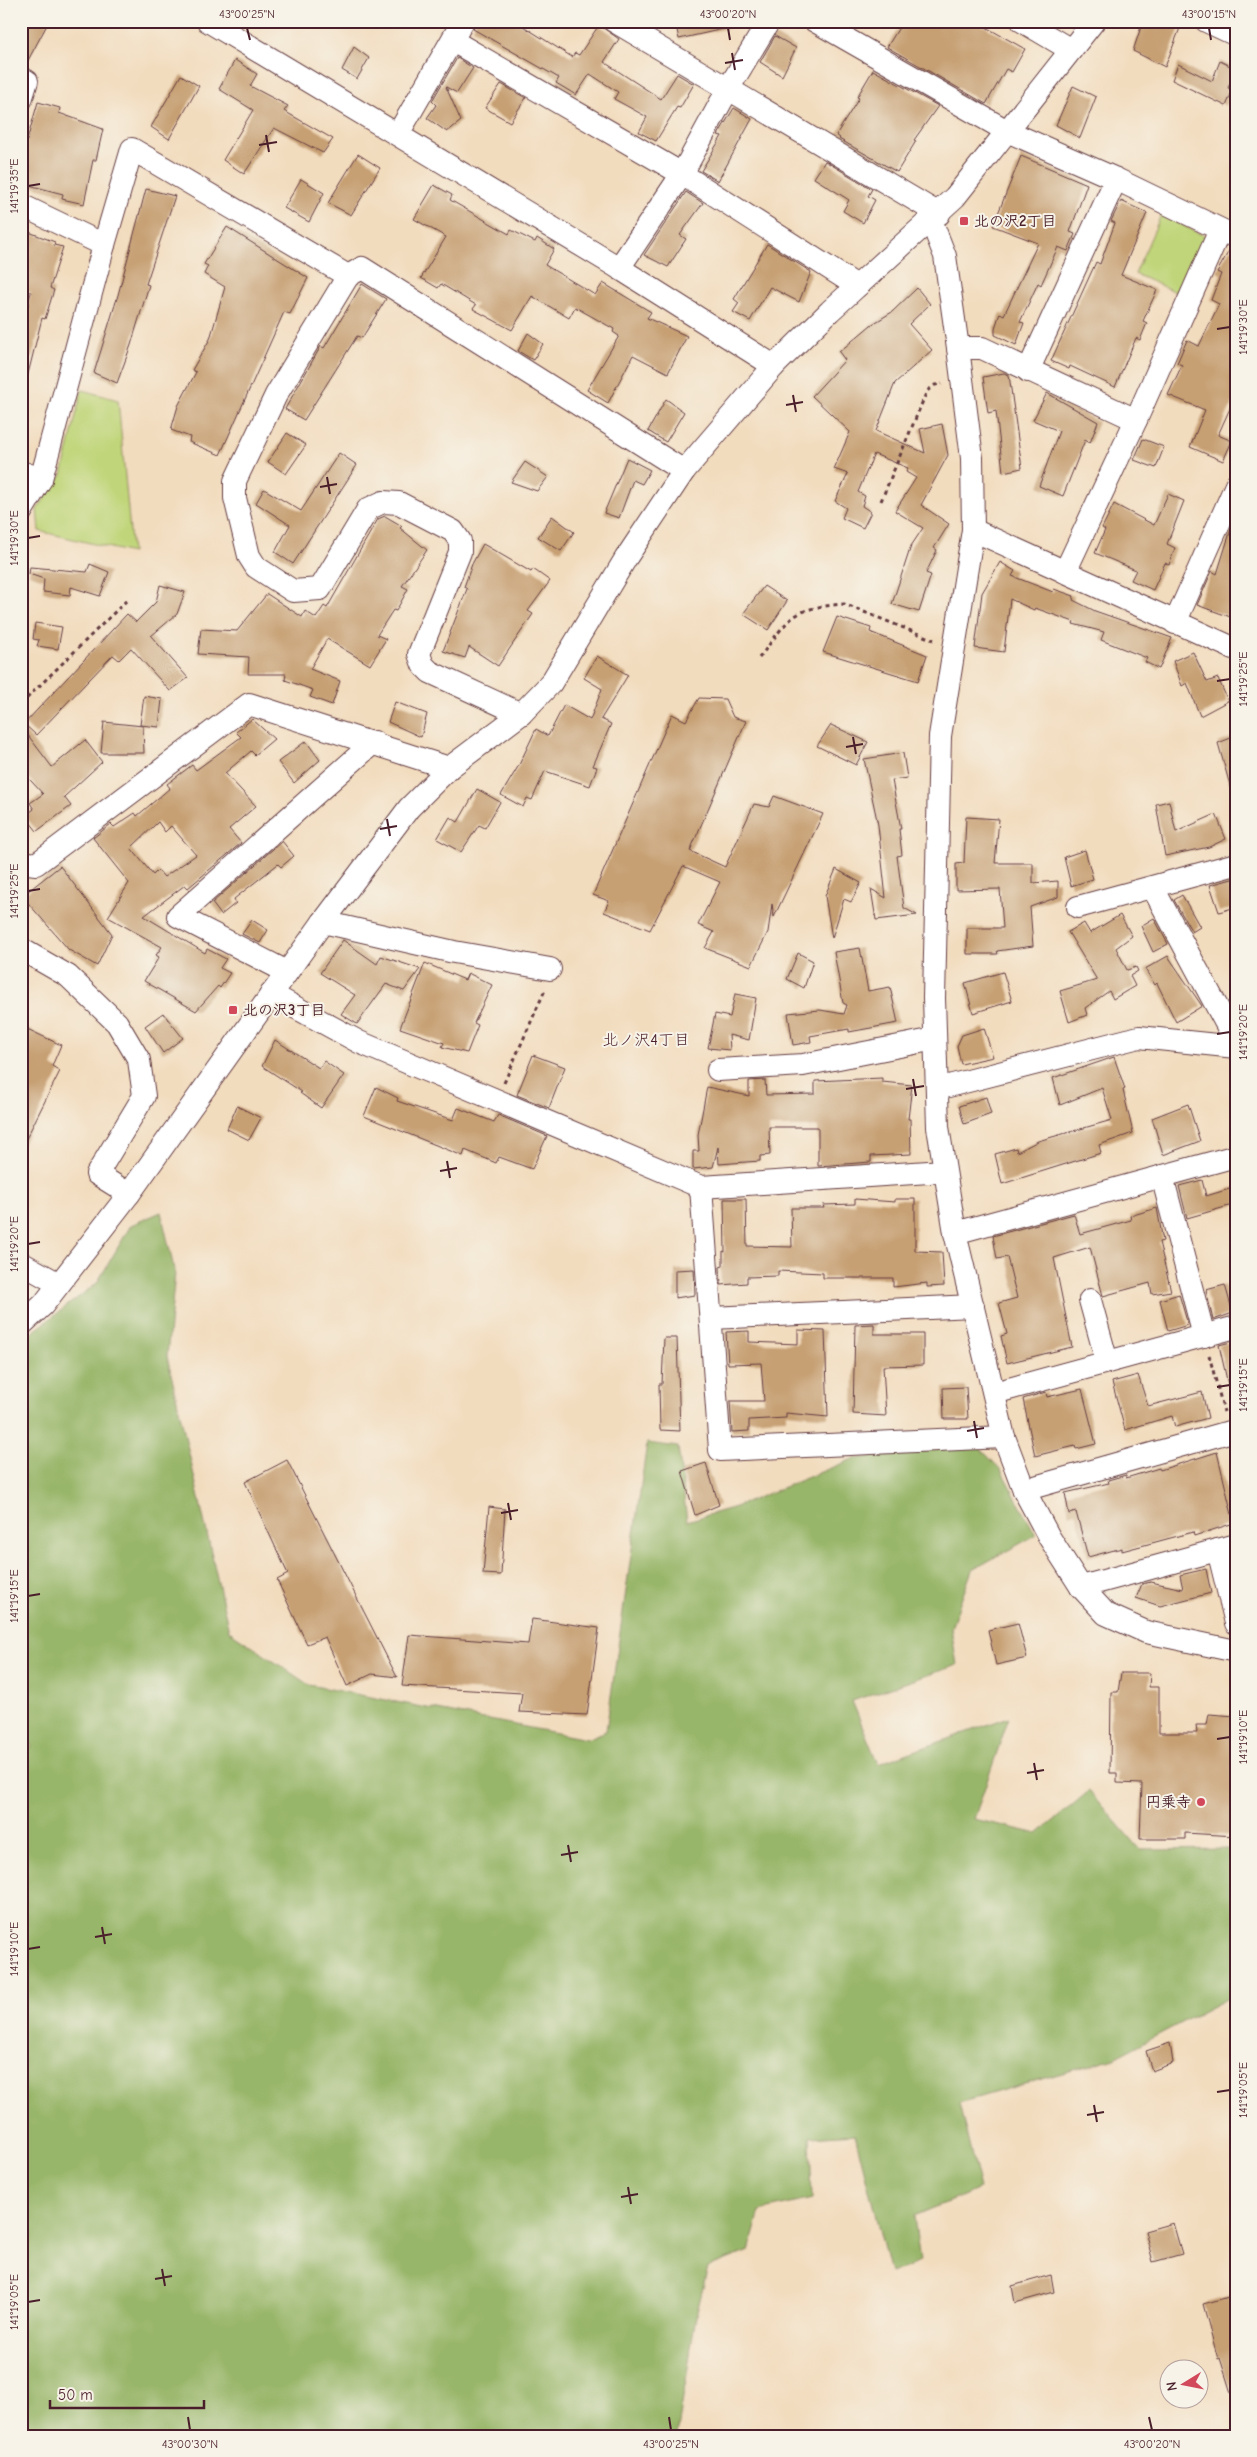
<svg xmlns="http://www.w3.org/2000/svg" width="1257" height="2457" font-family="'Comic Neue','Klee One',sans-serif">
  <rect width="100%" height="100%" fill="#f7f3e8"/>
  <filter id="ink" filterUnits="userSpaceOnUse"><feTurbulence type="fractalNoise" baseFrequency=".02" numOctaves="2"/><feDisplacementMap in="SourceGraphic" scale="10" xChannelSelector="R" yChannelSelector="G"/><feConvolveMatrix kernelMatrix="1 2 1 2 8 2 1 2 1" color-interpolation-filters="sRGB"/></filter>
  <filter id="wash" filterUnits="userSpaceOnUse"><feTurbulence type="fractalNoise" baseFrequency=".0096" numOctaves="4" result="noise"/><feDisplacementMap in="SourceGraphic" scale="20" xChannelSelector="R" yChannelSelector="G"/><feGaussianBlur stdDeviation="1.12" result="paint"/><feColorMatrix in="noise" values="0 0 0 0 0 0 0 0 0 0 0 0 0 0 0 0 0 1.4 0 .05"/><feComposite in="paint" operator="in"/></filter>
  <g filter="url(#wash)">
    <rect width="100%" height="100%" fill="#f2dcbe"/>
    <g fill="#c0d579" stroke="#857a52">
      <path d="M1161,215L1207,237L1180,294L1135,274Z"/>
      <path d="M82,390L118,400L132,553L39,531L37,509L62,475Z"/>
    </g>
    <path fill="#98b669" stroke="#716a4a" d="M161,1212L175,1273L167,1356L229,1631L309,1685L587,1739L606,1731L647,1443L678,1447L687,1521L735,1507L853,1459L976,1444L1001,1470L1036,1535L972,1570L951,1628L957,1665L852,1701L878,1764L1009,1717L974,1819L1038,1834L1089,1791L1140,1850L1236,1849V1994L1114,2058L959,2103L980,2189L914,2216L920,2262L890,2273L855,2134L810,2137L812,2199L760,2211L749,2251L708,2267L696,2316L677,2436H21V1751L32,1747L21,1723V1341L97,1283L131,1225Z"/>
    <g id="blocks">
      <g fill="#c69f72" fill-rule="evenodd">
        <path d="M30,21H49L25,66L21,65V36Z"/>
        <path d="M476,21H515L572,57L575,53L579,55L599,25L619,39L604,62L661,99L677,74L694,84L680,108L677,107L656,141L639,132L647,117L614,99L618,92L590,74L576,95L556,83L559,78L473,29Z"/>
        <path d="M675,21H728V28L679,39Z"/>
        <path d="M903,21H975L1025,49L1012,72L1006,69L986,104L887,47Z"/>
        <path d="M1143,21H1164L1180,28L1165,67L1133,51Z"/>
        <path d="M775,36L796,48L782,76L760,62Z"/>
        <path d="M354,47L369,58L357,79L342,70Z"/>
        <path d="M457,58L473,68L457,93L446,87L461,121L447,132L427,118L436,105L432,101Z"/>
        <path d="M235,60L257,74L250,86L288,106L284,111L333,139L323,153L274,128L244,174L223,160L253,110L219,89Z"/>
        <path d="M1220,61L1236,69L1228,88L1233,90L1226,106L1172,80L1178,64L1212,81Z"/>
        <path d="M873,70L938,106L914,140L916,141L897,172L839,139L840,138L836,135L859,98L857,97Z"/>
        <path d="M181,75L199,86L169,139L151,127Z"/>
        <path d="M501,84L526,98L510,122L485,108Z"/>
        <path d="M1073,86L1096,97L1080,138L1056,125Z"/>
        <path d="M38,102L60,108L59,113L103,129L96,160H93L84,204L62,199L63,194L21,183V161Z"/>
        <path d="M734,108L752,119L718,181L701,171L722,136L718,135Z"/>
        <path d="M358,154L380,168L351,215L328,203Z"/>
        <path d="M1021,156L1087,184L1070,232L1075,234L1068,251L1058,247L1041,285L1038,283L1020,322L1024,323L1016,345L995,335V328L1000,313L1004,315L1038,243L993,226Z"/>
        <path d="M825,161L872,189L868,196L875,200L863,223L843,211L849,200L814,178Z"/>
        <path d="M301,179L324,193L309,222L284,208Z"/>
        <path d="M434,185L452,195L450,200L509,234L511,230L535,242L537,238L554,249L545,265L595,295L603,283L651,312L647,318L687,336L668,373L633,355L608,403L587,390L619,336L613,332L614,329L575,307L569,318L532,296L512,330L473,309L476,305L441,284L438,288L421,278L446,237L414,219Z"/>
        <path d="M146,189L175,196L146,284L149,285L131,345L117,383L94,373L118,295Z"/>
        <path d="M686,192L703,203L680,235L686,239L668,267L644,255Z"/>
        <path d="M1121,201L1147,213L1121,275L1157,290L1143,321L1147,323L1140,340L1136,338L1115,387L1070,366L1069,369L1051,361L1096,262L1100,264L1115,223L1111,221Z"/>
        <path d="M227,227L308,278L290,314L284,312L220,455L189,442L190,437L171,430L178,406L196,372L192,370L210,339L225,287L204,274L208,266L204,264Z"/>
        <path d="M21,229L55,242L54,245L63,247L50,288L54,290L45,319L42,318L27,378L21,377V335L31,292L21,291Z"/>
        <path d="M767,244L811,272L799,302L770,287L750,321L733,312L739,303L734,299Z"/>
        <path d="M1230,249L1236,250V395L1218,435L1232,441L1223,461L1190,447L1205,410L1168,395L1182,365L1177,363L1187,340L1199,346L1219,304L1211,300L1221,274L1217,272Z"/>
        <path d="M362,284L386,299L362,338L357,336L304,420L285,409L321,346L324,348Z"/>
        <path d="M917,288L930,304L909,324L932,350L895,383L876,431L925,453L920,429L942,424L948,455L921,505L949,524L934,548L937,550L926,573L931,575L919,612L892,604L911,546L923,528L895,511L916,478L906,472L908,468L874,454L858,492L865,496L862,506L871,512L863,528L842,518L846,508L835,501L848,474L834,469L850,432L812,396L845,360L839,352L871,325L892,312Z"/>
        <path d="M528,333L543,344L533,360L518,351Z"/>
        <path d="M1004,373L1009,375L1022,468L1003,472L996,411L988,413L983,377Z"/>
        <path d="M1047,393L1098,422L1090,443L1085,440L1063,496L1039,486L1059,431L1033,420Z"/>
        <path d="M666,399L684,412L666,442L648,431Z"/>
        <path d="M287,433L306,445L286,474L268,462Z"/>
        <path d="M1143,439L1164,447L1156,468L1134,460Z"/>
        <path d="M339,453L357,465L293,564L275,552L290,525L256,503L264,489L301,511Z"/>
        <path d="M627,458L650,470L642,484L633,480L619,518L604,513Z"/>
        <path d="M525,462L548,477L537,491L511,482Z"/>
        <path d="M1168,494L1184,501L1167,544L1175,548L1169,565L1165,563L1153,590L1131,580L1136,570L1095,553L1105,530L1102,528L1114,504L1154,525Z"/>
        <path d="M385,516L402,526L400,528L427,550L402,586L408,589L396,611L393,610L377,635L386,639L370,665L327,639L310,669L340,681L332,705L310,697L313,690L285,680L286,674H248L249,657L198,654L201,629L237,631L267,594L302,617L305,611L316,618L324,606L327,608L378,519Z"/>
        <path d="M552,516L574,532L561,551L538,537Z"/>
        <path d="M1232,526H1236V619L1197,605L1212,571L1217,574Z"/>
        <path d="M483,544L531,572L533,569L550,581L528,611L533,614L498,666L469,647L465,658L443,651L467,589L464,587L472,564Z"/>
        <path d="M1000,562L1015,571L1012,576L1053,592L1054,589L1074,596L1073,600L1095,611L1172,638L1159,669L1145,662L1147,658L1101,640L1104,632L1073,624L1074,622L1035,608L1034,610L1010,599L1004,652L975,648L982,593Z"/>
        <path d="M90,564L109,572L100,596L71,587L70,595L43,592L44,579L29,574L30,567L87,572Z"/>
        <path d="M160,585L185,592L177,614L151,636L188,678L170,691L131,648L119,660L113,655L36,735L24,724L127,614L136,622L156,602Z"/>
        <path d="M764,586L787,601L768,630L743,614Z"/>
        <path d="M837,617L871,628L870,632L927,655L918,681L823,652Z"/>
        <path d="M35,623L62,627L58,649L37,646L39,640L33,639Z"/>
        <path d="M1193,652L1207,682L1218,678L1228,701L1200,716L1187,683L1182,686L1173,661Z"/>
        <path d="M597,656L628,675L601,719L611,724L593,766L597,767L590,786L545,771L532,800L527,798L523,807L501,795L519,765L536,729L548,736L564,705L590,720L602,689L584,678Z"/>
        <path d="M144,696L162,699L159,727L140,725Z"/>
        <path d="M699,698L725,699L733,717L746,721L690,851L725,867L754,804L769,807L774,796L823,814L774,917L772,904L768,932L751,966L705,948L714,932L698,925L720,882L683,866L650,930L604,912L609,901L593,895L672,714L686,721Z"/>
        <path d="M395,702L427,714L421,737L388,722Z"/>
        <path d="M252,719L274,739L255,755L251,751L225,773L256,806L229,829L241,843L188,888L185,885L144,916L205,953L207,949L226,959L220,968L230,973L220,988L218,986L196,1011L144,981L159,957L156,955L162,947L108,917L129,883L93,838L111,824L114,827L135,813L137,816L170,788L167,784L192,765L196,770L241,737L236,732ZM158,822L165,832L171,826L196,855L164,877L158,870L153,875L131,848Z"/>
        <path d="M104,722L143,726L144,753H101Z"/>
        <path d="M831,725L868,742L856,765L817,746Z"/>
        <path d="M21,726L52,767L85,740L102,762L64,797L71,806L37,831L25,816L34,809L30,803L43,794L21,770Z"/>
        <path d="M1236,736V789H1231L1218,743Z"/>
        <path d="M306,741L320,760L294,783L278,762Z"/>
        <path d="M903,753L907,778L892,780L901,829H899L902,855L897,856L904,908L917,915L876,920L871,889L886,898L878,825L864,759Z"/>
        <path d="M477,789L500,802L485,828L479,825L461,852L437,839L450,817L458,822Z"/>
        <path d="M1169,801L1176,832L1216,814L1226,839L1209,847L1165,856L1156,804Z"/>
        <path d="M966,817L999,819L995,863H1033V883L1058,881V897L1030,907L1033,946L997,951L998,954H967V928H1003L1000,889L956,890V864L964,863Z"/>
        <path d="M282,841L294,856L281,867L278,864L234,899L236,903L221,915L212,903Z"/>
        <path d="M1085,850L1093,879L1071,886L1064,857Z"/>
        <path d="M60,866L112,934L97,966L69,950L22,896Z"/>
        <path d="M836,869L861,883L851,902L844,899L832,938L825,896Z"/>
        <path d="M1236,878V907L1219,912L1210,885Z"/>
        <path d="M1182,895L1200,927L1192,932L1174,900Z"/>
        <path d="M1120,915L1132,936L1116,948L1127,970L1136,967L1138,971L1130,976L1135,986L1113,999L1109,991L1085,1008L1087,1015L1069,1022L1060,991L1097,980L1068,932L1084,923L1090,933Z"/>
        <path d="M1154,918L1168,944L1153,952L1141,926Z"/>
        <path d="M252,920L268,930L260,943L242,934Z"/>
        <path d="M343,940L377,964L381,956L420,969L404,991L386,984L357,1024L341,1014L355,995L320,973Z"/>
        <path d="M860,948L868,991L890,987L898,1023L849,1032V1029L810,1036L811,1042L793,1045L788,1013L820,1010L844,1014L847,1005L843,1003L834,952Z"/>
        <path d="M798,953L813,961L804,988L787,979Z"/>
        <path d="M1168,956L1202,1006L1176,1022L1157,983L1155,985L1145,969Z"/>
        <path d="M425,963L465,980L468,973L492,985L474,1023L478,1025L467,1053L442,1047L444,1043L400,1028Z"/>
        <path d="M1003,972L1012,1001L973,1013L965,983Z"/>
        <path d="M735,994L756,998L749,1040L729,1035L730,1050L708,1048L715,1014L730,1017Z"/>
        <path d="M163,1013L183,1038L163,1053L145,1026Z"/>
        <path d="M21,1026L61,1045L52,1066L60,1071L21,1149Z"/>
        <path d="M984,1028L993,1057L961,1064L957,1046L962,1035Z"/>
        <path d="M275,1040L319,1068L324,1061L344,1075L321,1108L300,1093L302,1092L262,1066Z"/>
        <path d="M533,1055L565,1067L549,1108L517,1095Z"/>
        <path d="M1114,1057L1125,1089L1123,1090L1133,1133L1099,1145L1101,1153L1002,1184L995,1154L1016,1148L1017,1152L1038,1141L1112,1120L1102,1088L1060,1105L1053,1078Z"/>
        <path d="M882,1078V1082L912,1085L908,1119H910L911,1154L871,1156V1162L818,1166V1127H769L770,1155L760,1156V1161L719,1164L718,1147L713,1167L693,1169V1151H699L698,1135L707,1087L749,1096V1081L765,1080L766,1095L815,1094V1081Z"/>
        <path d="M376,1087L398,1098L397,1101L453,1120L458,1108L494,1122L498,1115L547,1136L532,1169L499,1157L496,1163L465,1150L463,1156L364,1116Z"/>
        <path d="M986,1097L991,1114L964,1124L959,1106Z"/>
        <path d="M1188,1104L1200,1141L1163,1155L1152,1118Z"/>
        <path d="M237,1106L261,1118L249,1140L227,1129Z"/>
        <path d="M1202,1180L1206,1196L1236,1187V1204L1187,1218L1179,1186Z"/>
        <path d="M724,1199H746L747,1246L792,1247L791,1208H824L823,1205L855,1204V1199L895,1202V1199H915V1251L942,1252L944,1286L927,1287V1283L893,1287V1278H823V1273L778,1271V1276L747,1277V1283L721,1285L720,1267L723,1266V1251L725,1252Z"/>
        <path d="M1157,1208L1163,1241L1159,1242L1171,1291L1152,1294L1150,1283L1103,1296L1090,1247L1054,1258L1072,1347L1007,1363L1001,1336L1007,1334L999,1303L1017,1298L1007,1257L997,1259L993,1236L1074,1214L1080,1234L1131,1220L1130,1216Z"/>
        <path d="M694,1269L695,1295L675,1298V1270Z"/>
        <path d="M1225,1285L1233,1313L1213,1320L1206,1290Z"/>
        <path d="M1179,1294L1188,1325L1168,1331L1160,1300Z"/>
        <path d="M874,1324V1334H923V1365L883,1366L886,1416L853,1414L855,1325Z"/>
        <path d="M798,1330L825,1331L828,1417L786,1413V1418L749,1420V1431L732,1432L730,1401H764L761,1363L728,1364L726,1332L749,1331V1342L798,1344Z"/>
        <path d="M664,1338H677L680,1431L660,1430L659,1384H662Z"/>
        <path d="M1235,1341L1236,1388L1229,1389L1219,1345Z"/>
        <path d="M1138,1375L1148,1406L1202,1392L1208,1418L1175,1427L1172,1416L1125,1430L1112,1382Z"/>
        <path d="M966,1387L968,1419H944L943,1388Z"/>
        <path d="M1082,1389L1096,1444L1076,1449L1075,1446L1035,1456L1023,1399L1046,1392L1047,1397Z"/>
        <path d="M1217,1452L1234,1523L1194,1536L1193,1532L1122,1551V1548L1088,1557L1076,1512L1069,1514L1065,1493L1109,1483L1108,1480L1126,1475V1478L1159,1468L1160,1470Z"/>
        <path d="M287,1460L397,1677L372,1674L347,1686L325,1637L307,1644L277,1580L288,1574L245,1482Z"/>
        <path d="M706,1463L719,1505L695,1515L682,1471Z"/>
        <path d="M489,1507L505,1509L501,1575L483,1574Z"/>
        <path d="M1206,1569L1211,1593L1160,1606L1136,1598L1142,1584L1151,1582L1183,1589L1180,1575Z"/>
        <path d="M532,1619L599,1628L587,1715L519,1712L522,1693L402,1686L409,1635L528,1644Z"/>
        <path d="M1018,1623L1027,1658L996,1665L988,1630Z"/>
        <path d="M1121,1673H1150L1149,1687H1159V1733H1197L1196,1725H1207L1209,1714L1235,1716L1236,1836L1185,1833V1839H1140L1142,1784L1117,1783V1773H1110L1111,1692H1118Z"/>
        <path d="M1170,2043L1173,2063L1152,2071L1146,2051Z"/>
        <path d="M1173,2223L1182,2254L1153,2262L1145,2231Z"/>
        <path d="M1051,2275L1054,2292L1015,2303L1012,2286Z"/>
        <path d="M1236,2295V2395L1232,2396L1220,2358L1218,2359L1203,2304Z"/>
      </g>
    </g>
  </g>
  <g filter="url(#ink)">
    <use href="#blocks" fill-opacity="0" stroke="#633b41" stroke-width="1"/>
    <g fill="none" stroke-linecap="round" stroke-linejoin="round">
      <defs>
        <g id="minor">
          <path d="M208,21L619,268L774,366"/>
          <path d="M614,21L939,214"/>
          <path d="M815,21L1007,131L1116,179L1236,237"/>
          <path d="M1022,21L1071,50"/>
          <path d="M1206,21L1236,35"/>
          <path d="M453,41L682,174L857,286"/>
          <path d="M21,78L27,81L21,100"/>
          <path d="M398,134L463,21"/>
          <path d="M21,205L104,245"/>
          <path d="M931,220L945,256L958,348L972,458L973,530L940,736L934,998L938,1127L955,1233L1004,1437L1024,1490L1049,1537L1081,1587L1106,1614L1146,1632L1236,1651"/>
          <path d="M619,268L682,174L728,89L769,21"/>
          <path d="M348,276L362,268L684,471"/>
          <path d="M958,348H982L1136,420"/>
          <path d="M1028,371L1116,179"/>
          <path d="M21,472L41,479"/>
          <path d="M21,512L41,479L104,245L132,149L348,276L276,395L235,481V498L249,556L256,567L293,591L320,589L368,509L383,502L399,503L453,531L460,541V552L419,654L423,665L430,672L521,714"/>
          <path d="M973,530L1233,648L1236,647"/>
          <path d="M1065,572L1136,420L1220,230"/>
          <path d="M1175,623L1236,485"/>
          <path d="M21,862L36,864L249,704L449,768"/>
          <path d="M1153,888L1236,1042"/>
          <path d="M1078,907L1236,864"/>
          <path d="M323,922L454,952L550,969"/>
          <path d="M21,949L68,976L117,1023L139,1060L144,1096L97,1174L129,1194"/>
          <path d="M287,972L178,916L374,742"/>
          <path d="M271,994L359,1042L701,1187L944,1171"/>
          <path d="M718,1070L803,1065L935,1039"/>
          <path d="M937,1089L1139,1037L1236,1047"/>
          <path d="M1162,1176L1204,1336"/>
          <path d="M701,1187L720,1450L1004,1437"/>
          <path d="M955,1233L1236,1156"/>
          <path d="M21,1263L59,1284"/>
          <path d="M1090,1300L1107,1362"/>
          <path d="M711,1318L973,1306"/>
          <path d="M21,1325L43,1305L129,1194L323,922L409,808L449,768L521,714L551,683L626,558L684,471L774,366L830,311L955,197L1094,21"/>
          <path d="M994,1393L1236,1327"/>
          <path d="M1024,1490L1236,1430"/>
          <path d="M1218,1550L1236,1623"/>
          <path d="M1081,1587L1236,1545"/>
        </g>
      </defs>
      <use href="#minor" stroke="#633b41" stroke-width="24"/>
      <g stroke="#633b41" stroke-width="3" stroke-dasharray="4 4" stroke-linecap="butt">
        <path d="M881,501L927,391L935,385L942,384"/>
        <path d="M759,658C790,618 790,608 844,604L934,640"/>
        <path d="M21,704L127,600"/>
        <path d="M504,1083L545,990"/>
        <path d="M1209,1355L1224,1412"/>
      </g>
      <use href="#minor" stroke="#fff" stroke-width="22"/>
    </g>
  </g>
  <path fill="none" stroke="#4a1f2b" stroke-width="2" d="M247,28L250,40M728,28L730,40M1209,28L1211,40M732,53L735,70M725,63L743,60M266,135L269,152M259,145L277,142M28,186L40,184M1217,329L1230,327M793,395L796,412M786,405L803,402M327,477L330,494M320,487L337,484M28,538L40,536M1217,681L1230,679M853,737L856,754M846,747L863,744M387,819L390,836M380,829L397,826M28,891L40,889M1217,1034L1230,1032M913,1079L916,1096M906,1089L924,1086M447,1161L450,1178M440,1171L457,1168M28,1244L40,1242M1217,1387L1230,1385M974,1421L977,1438M967,1431L984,1428M508,1503L511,1520M501,1513L518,1510M28,1596L40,1594M1217,1739L1230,1737M1034,1763L1037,1780M1027,1773L1044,1770M568,1845L571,1862M561,1855L578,1852M102,1927L105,1944M95,1937L112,1934M28,1949L40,1947M1217,2092L1230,2090M1094,2105L1097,2122M1087,2115L1104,2112M628,2187L631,2204M621,2197L638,2194M162,2269L165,2286M155,2279L172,2276M28,2302L40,2300M188,2417L190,2430M669,2417L671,2430M1149,2417L1152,2430"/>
  <g fill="#d1495b" stroke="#f7f3e8" stroke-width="2">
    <rect x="959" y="216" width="10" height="10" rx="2.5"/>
    <rect x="228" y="1005" width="10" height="10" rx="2.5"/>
    <circle cx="1201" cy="1802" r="5"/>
  </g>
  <g text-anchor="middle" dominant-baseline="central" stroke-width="4" stroke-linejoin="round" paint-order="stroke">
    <g font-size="15" font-weight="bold" fill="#4a1f2b" stroke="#f7f3e8" text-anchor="start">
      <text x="974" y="221">北の沢2丁目</text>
      <text x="243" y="1010">北の沢3丁目</text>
      <text x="1191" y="1802" text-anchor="end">円乗寺</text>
    </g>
    <g font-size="16" fill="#4a1f2b" stroke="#f7f3e8">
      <text x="646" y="1040">北ノ沢4丁目</text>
    </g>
  </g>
  <rect width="1257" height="2457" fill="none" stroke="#f7f3e8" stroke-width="55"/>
  <g transform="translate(1184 2384) rotate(260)"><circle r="24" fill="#f7f3e8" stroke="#b29e9c"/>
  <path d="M0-4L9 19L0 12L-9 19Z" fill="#d1495b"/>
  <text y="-8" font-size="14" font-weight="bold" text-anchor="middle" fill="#4a1f2b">N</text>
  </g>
  <path d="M50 2400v8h154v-8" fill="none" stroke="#4a1f2b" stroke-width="2.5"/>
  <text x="58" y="2400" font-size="15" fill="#4a1f2b" stroke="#f7f3e8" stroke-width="4" paint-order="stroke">50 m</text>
  <rect x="28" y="28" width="1202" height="2402" fill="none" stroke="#4a1f2b" stroke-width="2"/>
  <g font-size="12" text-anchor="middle" fill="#4a1f2b">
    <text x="247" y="18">43°00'25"N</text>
    <text x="728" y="18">43°00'20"N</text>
    <text x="1209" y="18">43°00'15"N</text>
    <text transform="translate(14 186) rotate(-90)" y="4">141°19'35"E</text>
    <text transform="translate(1243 327) rotate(-90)" y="4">141°19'30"E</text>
    <text transform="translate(14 538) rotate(-90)" y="4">141°19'30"E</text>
    <text transform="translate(1243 679) rotate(-90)" y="4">141°19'25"E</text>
    <text transform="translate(14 891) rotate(-90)" y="4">141°19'25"E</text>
    <text transform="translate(1243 1032) rotate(-90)" y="4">141°19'20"E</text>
    <text transform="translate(14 1244) rotate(-90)" y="4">141°19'20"E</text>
    <text transform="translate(1243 1385) rotate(-90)" y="4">141°19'15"E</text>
    <text transform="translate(14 1596) rotate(-90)" y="4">141°19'15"E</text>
    <text transform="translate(1243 1737) rotate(-90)" y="4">141°19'10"E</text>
    <text transform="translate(14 1949) rotate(-90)" y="4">141°19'10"E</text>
    <text transform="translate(1243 2090) rotate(-90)" y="4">141°19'05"E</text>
    <text transform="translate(14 2302) rotate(-90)" y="4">141°19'05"E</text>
    <text x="190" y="2448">43°00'30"N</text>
    <text x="671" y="2448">43°00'25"N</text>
    <text x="1152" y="2448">43°00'20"N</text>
  </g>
</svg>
